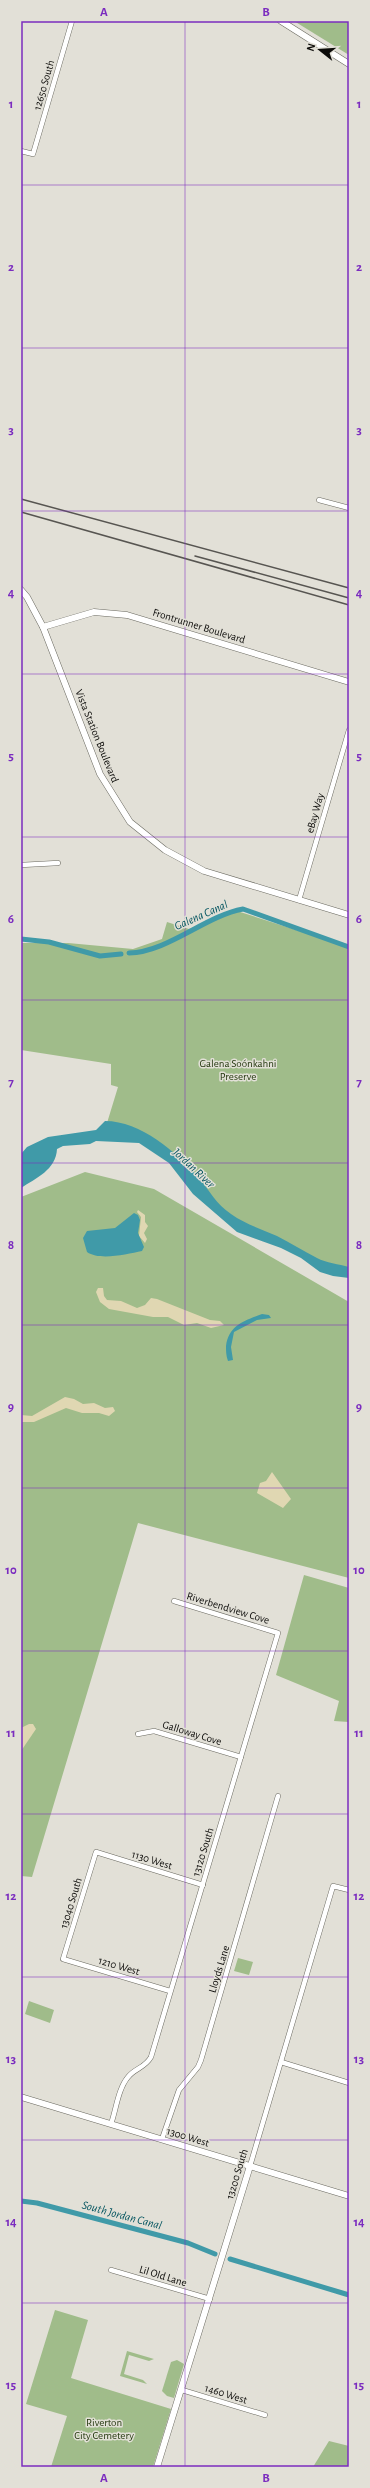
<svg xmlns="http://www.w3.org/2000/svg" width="370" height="2488" font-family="'Alegreya Sans',sans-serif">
  <rect width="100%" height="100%" fill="#e2e0d7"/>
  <g fill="#a0bc8a">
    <path d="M294,21H349V55Z"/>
    <path d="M237,911L349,947V1270L322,1263L234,1219L146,1137L107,1123L118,1087L111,1085V1064L21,1050V943H68L133,949L162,939L167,922L189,929Z"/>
    <path d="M85,1172L154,1189L349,1302V1578L138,1523L32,1877L21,1876V1197Z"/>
    <path d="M304,1575L349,1588V1722L334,1721L339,1701L276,1675Z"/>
    <path d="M238,1958L253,1962L249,1975L234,1971Z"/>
    <path d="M29,2001L54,2010L50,2023L25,2014Z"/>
    <path d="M55,2310L88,2320L71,2378L171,2409L153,2467H51L67,2416L26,2404Z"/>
    <path d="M127,2351L154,2359L149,2361L129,2355L124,2374L143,2380L147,2384L120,2376Z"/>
    <path d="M177,2360L184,2364L174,2398L167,2396L162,2391L171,2362Z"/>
    <path d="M329,2441L349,2446V2467H313Z"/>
  </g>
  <g fill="#e0d7b2">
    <path d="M138,1210L145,1215V1222L148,1226L144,1233L147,1239L145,1243L139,1236L141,1217L137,1212Z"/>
    <path d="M98,1288H103L104,1296L107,1300L121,1301L137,1308L145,1305L151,1298L157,1299L210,1320L220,1321L224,1325L211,1328L197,1323L184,1325L168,1317H153L109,1309L100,1302L96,1292Z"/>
    <path d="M65,1397L74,1399L83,1404L94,1403L105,1408L113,1407L115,1411L109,1416L99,1413H82L66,1408L34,1422H21V1415L32,1416Z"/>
    <path d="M272,1472L291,1499L283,1508L257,1493L260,1483L266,1481Z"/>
    <path d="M29,1724H33L36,1729L21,1751V1728Z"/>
  </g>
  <g fill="#409aa8">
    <path d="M105,1121C141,1121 176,1152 199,1178C210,1191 216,1204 231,1214C245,1224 261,1229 277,1236C291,1243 303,1251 317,1258C326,1263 339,1264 349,1267V1278L333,1276L320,1272L301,1258L281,1248L237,1232L193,1194L169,1163L139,1143L96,1141L90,1144L63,1146L57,1149C56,1170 36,1178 21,1188V1154L27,1147L48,1137L96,1130Z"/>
    <path d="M134,1213L138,1215L140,1220L138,1233L144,1247L142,1251C127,1254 100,1261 87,1252L83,1238L87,1231L115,1228Z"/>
    <path d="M262,1314L269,1315L271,1318L257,1320L234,1332L231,1347L233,1360L228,1361C226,1356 226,1351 226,1346C229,1325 244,1321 262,1314Z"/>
  </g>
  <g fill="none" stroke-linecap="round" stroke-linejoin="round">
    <g stroke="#409aa8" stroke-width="5">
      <path d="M21,939L49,942L100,956L121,954"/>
      <path d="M129,953C168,952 205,916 243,909L349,947"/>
      <path d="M21,2201L37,2203L188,2243L215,2254"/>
      <path d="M230,2259L349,2295"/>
    </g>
    <defs>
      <g id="street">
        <path d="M21,151L33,154L72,21"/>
        <path d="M319,500L349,508"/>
        <path d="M21,865L58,863"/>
        <path d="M299,900L349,730"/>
        <path d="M138,1734L154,1731L241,1757"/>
        <path d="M170,1991L63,1959L96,1852L203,1885"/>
        <path d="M281,2062L349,2083"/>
        <path d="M111,2124C116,2110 118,2089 128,2077C135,2068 145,2068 151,2057L278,1633L174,1601"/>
        <path d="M162,2139L179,2090L198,2067L201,2060L278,1796"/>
        <path d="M250,2166L333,1886L349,1890"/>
        <path d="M111,2270L210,2299"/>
        <path d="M182,2390L265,2415"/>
      </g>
      <g id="secondary">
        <path d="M281,21L349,64"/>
        <path d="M21,590L27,597L43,627L100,774L130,822L165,850L204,871L349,915"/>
        <path d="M43,627L94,612L127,615L349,682"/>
        <path d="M21,2097L349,2196"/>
        <path d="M157,2467L250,2166"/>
      </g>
    </defs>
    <use href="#street" stroke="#6a6960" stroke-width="5.5"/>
    <use href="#secondary" stroke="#6a6960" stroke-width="7"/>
    <use href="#street" stroke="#fff" stroke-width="4.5"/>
    <use href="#secondary" stroke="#fff" stroke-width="6"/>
    <g stroke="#575551" stroke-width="1.5">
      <path d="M21,499L349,588"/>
      <path d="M21,512L349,605"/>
      <path d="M195,556L349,598"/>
    </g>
  </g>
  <path fill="none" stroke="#7b2cbf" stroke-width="1" stroke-opacity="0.55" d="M185,21V2467M21,185H349M21,348H349M21,511H349M21,674H349M21,837H349M21,1000H349M21,1163H349M21,1325H349M21,1488H349M21,1651H349M21,1814H349M21,1977H349M21,2140H349M21,2303H349"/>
  <g text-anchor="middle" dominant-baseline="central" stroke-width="3" stroke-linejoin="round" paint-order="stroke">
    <g font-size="11" fill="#0c0b09" stroke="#e2e0d7">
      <text transform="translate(44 85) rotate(-74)">12650 South</text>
      <text transform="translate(199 626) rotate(17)">Frontrunner Boulevard</text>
      <text transform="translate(97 736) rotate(68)">Vista Station Boulevard</text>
      <text transform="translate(315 813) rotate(-74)">eBay Way</text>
      <text transform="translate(228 1608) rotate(17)">Riverbendview Cove</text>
      <text transform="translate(192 1733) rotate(17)">Galloway Cove</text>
      <text transform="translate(203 1852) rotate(-73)">13120 South</text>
      <text transform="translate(152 1860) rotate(17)">1130 West</text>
      <text transform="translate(71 1903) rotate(-73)">13040 South</text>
      <text transform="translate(119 1966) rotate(16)">1210 West</text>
      <text transform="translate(219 1969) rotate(-73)">Lloyds Lane</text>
      <text transform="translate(188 2137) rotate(17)">1300 West</text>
      <text transform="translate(237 2174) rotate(-73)">13200 South</text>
      <text transform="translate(163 2276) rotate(17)">Lil Old Lane</text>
      <text transform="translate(226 2394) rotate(17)">1460 West</text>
    </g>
    <g font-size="11" fill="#23370e" stroke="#e2e0d7">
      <text x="238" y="1063">Galena Soónkahni<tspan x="238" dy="13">Preserve</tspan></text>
      <text x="104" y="2422">Riverton<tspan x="104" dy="13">City Cemetery</tspan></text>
    </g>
    <g font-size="12" font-style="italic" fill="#03545f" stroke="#e2e0d7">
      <text transform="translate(201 915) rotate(-24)">Galena Canal</text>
      <text transform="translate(194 1168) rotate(43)">Jordan River</text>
      <text transform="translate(122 2215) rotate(15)">South Jordan Canal</text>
    </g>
  </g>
  <rect width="370" height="2488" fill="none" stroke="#e2e0d7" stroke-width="44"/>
  <g transform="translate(320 50) rotate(287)" stroke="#e2e0d7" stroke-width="3" paint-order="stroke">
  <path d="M0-3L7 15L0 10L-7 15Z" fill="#0c0b09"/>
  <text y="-6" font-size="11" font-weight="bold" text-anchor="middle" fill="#0c0b09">N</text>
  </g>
  <rect x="22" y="22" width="326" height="2444" fill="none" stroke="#7b2cbf" stroke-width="1.5"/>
  <g font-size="13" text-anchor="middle" font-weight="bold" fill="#7b2cbf">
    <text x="104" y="16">A</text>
    <text x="266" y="16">B</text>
    <text x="11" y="108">1</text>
    <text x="359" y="108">1</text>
    <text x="11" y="271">2</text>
    <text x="359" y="271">2</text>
    <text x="11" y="434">3</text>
    <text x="359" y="434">3</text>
    <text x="11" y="597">4</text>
    <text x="359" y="597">4</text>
    <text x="11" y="760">5</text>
    <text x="359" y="760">5</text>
    <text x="11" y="923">6</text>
    <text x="359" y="923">6</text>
    <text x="11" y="1086">7</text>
    <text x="359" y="1086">7</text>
    <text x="11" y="1249">8</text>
    <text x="359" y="1249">8</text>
    <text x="11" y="1411">9</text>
    <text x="359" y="1411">9</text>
    <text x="11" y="1574">10</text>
    <text x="359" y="1574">10</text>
    <text x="11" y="1737">11</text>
    <text x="359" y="1737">11</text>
    <text x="11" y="1900">12</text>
    <text x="359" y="1900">12</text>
    <text x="11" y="2063">13</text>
    <text x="359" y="2063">13</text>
    <text x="11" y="2226">14</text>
    <text x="359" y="2226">14</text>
    <text x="11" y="2389">15</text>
    <text x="359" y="2389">15</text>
    <text x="104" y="2482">A</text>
    <text x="266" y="2482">B</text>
  </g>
</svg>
